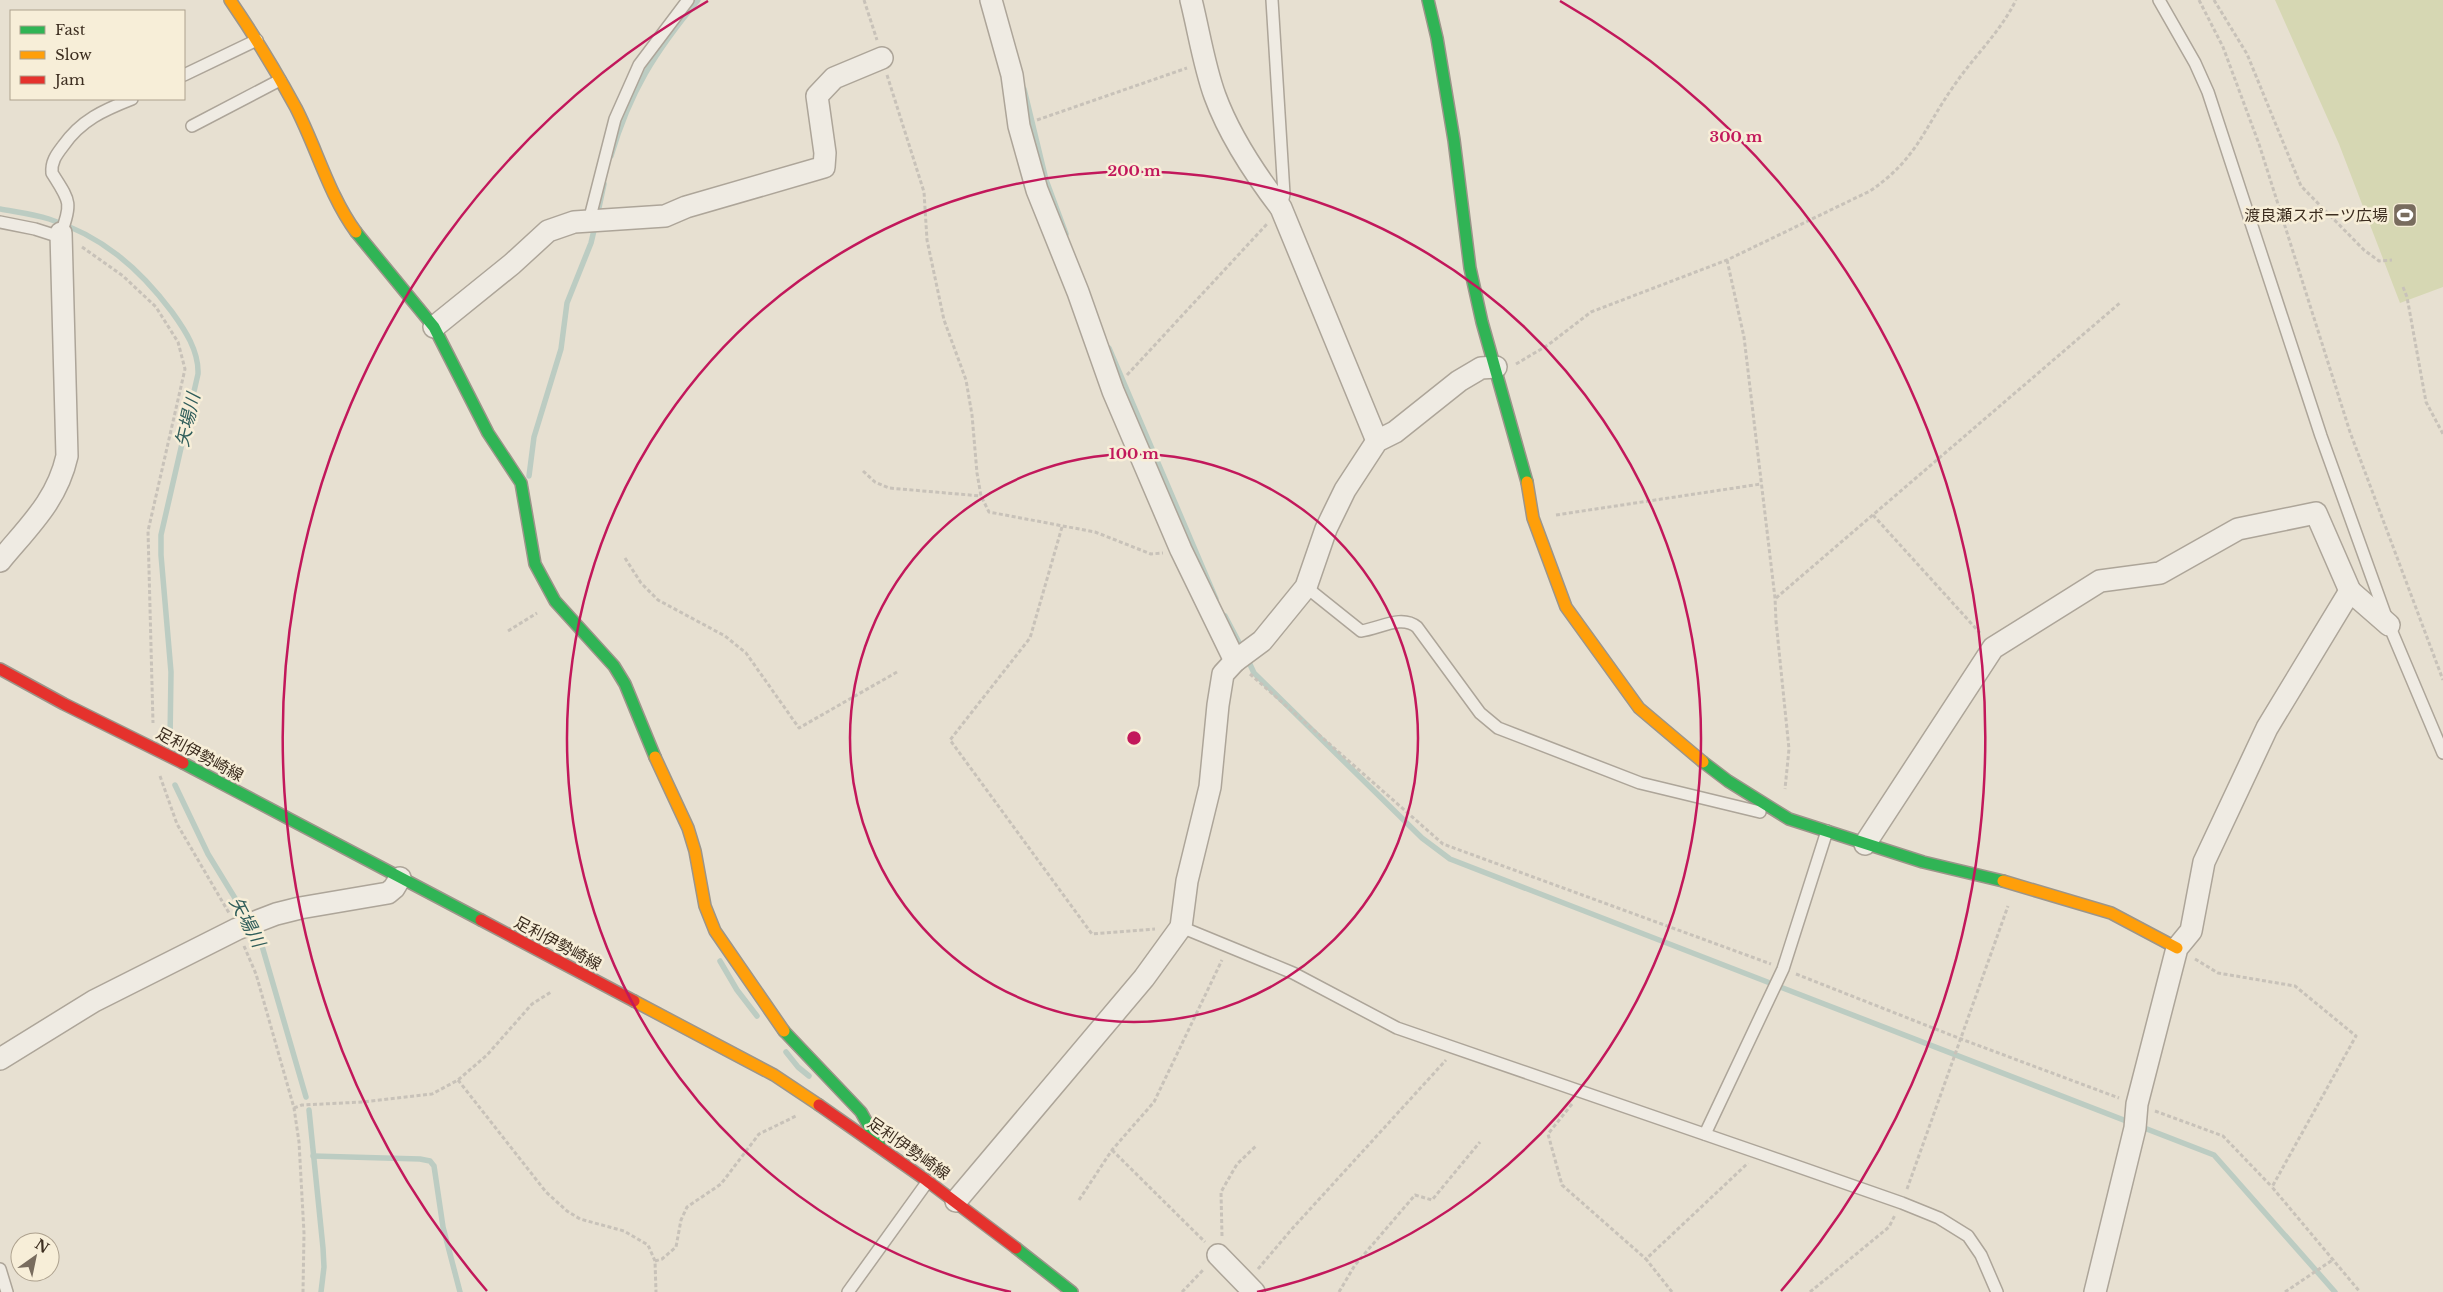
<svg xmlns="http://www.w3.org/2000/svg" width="2443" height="1292" font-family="'Libre Baskerville','Noto Sans JP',serif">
  <rect width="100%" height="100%" fill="#e7e0d1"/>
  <path fill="#d6d7b3" d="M2275,0H2443V287L2400,303L2339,144Z"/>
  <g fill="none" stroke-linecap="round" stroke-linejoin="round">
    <g stroke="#bcccc2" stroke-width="5.5">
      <path d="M1024,89L1046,180L1066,234"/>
      <path d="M611,156C630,91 655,52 698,0"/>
      <path d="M0,209C16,212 33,214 49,219C102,236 139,268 172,312C185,330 199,351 198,374L161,535V555L171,672L170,740"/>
      <path d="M597,217L604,184"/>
      <path d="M1109,348L1216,599"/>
      <path d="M529,476L534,437L561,349L567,303L591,243L595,226"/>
      <path d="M1225,616L1243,650"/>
      <path d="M1247,658L1254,673L1422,838L1450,859L2214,1155L2335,1292"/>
      <path d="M175,785L208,854L260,939L306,1097"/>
      <path d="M720,961L737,990L757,1016"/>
      <path d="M786,1052L798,1067L809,1076"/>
      <path d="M309,1110L323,1248L324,1267L321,1292"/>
      <path d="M313,1156L420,1159L430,1161L434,1166L443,1227L460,1292"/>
    </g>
    <defs>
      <g id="lane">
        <path d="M1272,0L1284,194L1281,208"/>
        <path d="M2159,0L2195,63L2208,92L2321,436L2389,625L2443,753"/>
        <path d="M184,75L257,40"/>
        <path d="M192,126L280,80"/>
        <path d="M589,221L615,119L639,65L688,0"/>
        <path d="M0,222L35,229L60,237"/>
        <path d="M61,233C73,202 69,200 52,173C51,162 56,155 63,146C81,120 104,110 132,99"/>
        <path d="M1306,587L1361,631C1379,629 1401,614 1417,627L1480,713L1498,728L1640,783L1760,812"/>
        <path d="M1181,927L1293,973L1397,1028L1759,1153L1902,1203L1939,1218L1968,1236L1981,1255L1997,1292"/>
        <path d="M1705,1134L1783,969L1827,831"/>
        <path d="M0,1269L7,1292"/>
        <path d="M848,1292L928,1181"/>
      </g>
      <g id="street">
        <path d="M991,0L1012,75L1019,126L1037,190L1078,292L1113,391L1181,550L1235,661"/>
        <path d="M1191,0C1199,32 1204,66 1215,96C1230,137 1255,174 1281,208L1377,441"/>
        <path d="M434,327L512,264L548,231L574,222L665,216L686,207L824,167L825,153L817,96L834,78L882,58"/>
        <path d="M0,561C28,527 57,501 67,456L61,233"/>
        <path d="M1865,844L1993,648L2100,581L2160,573L2238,529L2316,513L2350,591"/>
        <path d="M0,1059L94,1001L237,929L276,914L300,908L388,893L394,888L400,878"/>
        <path d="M956,1201L1144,978L1181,927L1187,881L1210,787L1218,705L1223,674L1235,661L1262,641L1306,587L1326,529L1345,490L1377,441L1395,432L1459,381L1481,368L1496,367"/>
        <path d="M1218,1255L1254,1292"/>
        <path d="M2095,1292L2135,1128L2137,1104L2177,948L2191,931L2204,862L2267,728L2350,591L2389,625"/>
      </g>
      <g id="fast">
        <path d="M1428,0L1437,38L1454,140L1470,268L1482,322L1527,482"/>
        <path d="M356,232L434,327L488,433L521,483L535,564L555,601L614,666L625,684L655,757"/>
        <path d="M1703,762L1728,781L1789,819L1923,862L2003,881"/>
        <path d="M183,763L481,920"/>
        <path d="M784,1031L861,1112L880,1146"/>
        <path d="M1016,1248L1072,1292"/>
      </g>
      <g id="slow">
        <path d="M230,0C254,35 276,71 296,108C317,149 329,195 356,232"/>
        <path d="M1527,482L1533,518L1566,607L1639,708L1703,762"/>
        <path d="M655,757L688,828L695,851L705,906L715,931L784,1031"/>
        <path d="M2003,881L2111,913L2177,948"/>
        <path d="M634,1001L774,1075L819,1105"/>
      </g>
      <g id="jam">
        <path d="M0,669L64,704L183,763"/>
        <path d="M481,920L634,1001"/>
        <path d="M819,1105L926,1180L1016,1248"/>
      </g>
    </defs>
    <use href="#lane" stroke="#ada599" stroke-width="14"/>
    <use href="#street" stroke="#ada599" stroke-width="24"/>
    <use href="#fast" stroke="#9c958a" stroke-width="14"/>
    <use href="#slow" stroke="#9c958a" stroke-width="14"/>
    <use href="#jam" stroke="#9c958a" stroke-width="14"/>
    <g stroke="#c8c2b9" stroke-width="3" stroke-dasharray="4 2.5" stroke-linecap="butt">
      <path d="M864,0L877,40"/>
      <path d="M2199,0L2223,47L2259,144L2350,432L2443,680"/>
      <path d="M2214,0L2247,54L2301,186L2364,250L2379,261L2392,260"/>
      <path d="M887,75L924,192L927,240L944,320L966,380L972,415L977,473L981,496L989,512L1095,532L1151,554L1163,553"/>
      <path d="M1037,120L1187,68"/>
      <path d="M82,247L123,276L156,307L178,342L185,369L148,531L153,723"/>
      <path d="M1727,260L1744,337L1775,598L1776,621L1789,749L1785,789"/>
      <path d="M2403,287L2407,297L2426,402L2443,434"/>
      <path d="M1516,364L1548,345L1591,312L1727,260L1870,191C1917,159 1923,130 1953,87C1974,56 1999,34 2016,0"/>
      <path d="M1127,375L1267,224"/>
      <path d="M863,471L875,482L889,488L981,496"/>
      <path d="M1556,515L1761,484"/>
      <path d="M1873,515L1980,633"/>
      <path d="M1062,527L1030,638L950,740L1092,934L1155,929"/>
      <path d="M625,558L641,583L658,600L725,636L746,653L799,728L897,672"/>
      <path d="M1776,598L2121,302"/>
      <path d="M508,631L537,613"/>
      <path d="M1250,674L1443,844L1771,964"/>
      <path d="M160,776L177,824L229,913"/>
      <path d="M244,946L256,974L294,1108L299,1142L304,1233L303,1292"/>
      <path d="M2195,959L2218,973L2295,986L2356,1036L2272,1187L2360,1292"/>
      <path d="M1796,974L1961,1039L2119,1098"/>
      <path d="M458,1080L546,1192L567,1211L580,1219L624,1231L648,1245L655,1261L656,1292"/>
      <path d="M1572,1104L1548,1134L1562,1185L1646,1259"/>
      <path d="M294,1108L302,1105L363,1102L432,1094L458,1080L487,1055L532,1004L551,992"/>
      <path d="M2155,1111L2223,1136L2272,1187"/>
      <path d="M1112,1150L1205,1242"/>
      <path d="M1907,1189L2008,906"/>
      <path d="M1079,1200L1112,1150L1154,1102L1222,960"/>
      <path d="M1222,1236L1221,1192L1237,1164L1256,1146"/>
      <path d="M655,1261L662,1259L676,1247L681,1220L687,1207L721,1184L759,1134L796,1116"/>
      <path d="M1258,1269L1291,1230L1446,1060"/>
      <path d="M1182,1292L1204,1269"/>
      <path d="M1339,1292L1355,1265L1415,1195L1432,1200L1480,1142"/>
      <path d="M1672,1292L1646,1259L1748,1163"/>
      <path d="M1810,1292L1889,1227L1895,1215"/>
      <path d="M2285,1292L2334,1259"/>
    </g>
    <use href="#lane" stroke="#efebe3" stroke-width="11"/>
    <use href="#street" stroke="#efebe3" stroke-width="21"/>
    <use href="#fast" stroke="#30b455" stroke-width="11"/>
    <use href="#slow" stroke="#ff9f0a" stroke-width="11"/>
    <use href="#jam" stroke="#e5322d" stroke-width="11"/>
  </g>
  <g fill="none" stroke="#c2185b" stroke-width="2.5">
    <circle cx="1134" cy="738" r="284"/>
    <path d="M1011 1292A567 567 0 1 1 1257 1292"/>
    <path d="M487 1291A851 851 0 0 1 708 1M1560 1A851 851 0 0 1 1781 1291"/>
  </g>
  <defs>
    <symbol id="stadium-square" viewBox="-11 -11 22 22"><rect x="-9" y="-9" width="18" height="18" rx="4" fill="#786c5e" stroke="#f7eed8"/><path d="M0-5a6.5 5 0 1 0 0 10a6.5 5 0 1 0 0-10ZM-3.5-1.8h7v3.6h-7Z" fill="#fff"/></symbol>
  </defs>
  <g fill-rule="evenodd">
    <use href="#stadium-square" x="2391" y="201" width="28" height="28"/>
  </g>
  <g text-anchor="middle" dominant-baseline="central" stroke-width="5" stroke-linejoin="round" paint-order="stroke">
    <g font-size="16" fill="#3d2e20" stroke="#f7eed8" text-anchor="end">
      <text x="2388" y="215">渡良瀬スポーツ広場</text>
    </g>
    <g font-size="16" fill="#3d2e20" stroke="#f7eed8">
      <text transform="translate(200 754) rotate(28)">足利伊勢崎線</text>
      <text transform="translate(558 943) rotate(28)">足利伊勢崎線</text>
      <text transform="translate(909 1148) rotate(35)">足利伊勢崎線</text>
    </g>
    <g font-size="18" font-style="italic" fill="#2f5d5a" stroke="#f7eed8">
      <text transform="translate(188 420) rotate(-77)">矢場川</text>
      <text transform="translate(247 922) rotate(62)">矢場川</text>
    </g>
  </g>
  <circle cx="1134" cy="738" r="8" fill="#c2185b" stroke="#f7eed8" stroke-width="2.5"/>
  <g font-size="15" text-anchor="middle" font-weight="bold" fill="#c2185b" stroke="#f7eed8" stroke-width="5" stroke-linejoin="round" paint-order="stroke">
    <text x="1736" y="142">300 m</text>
    <text x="1134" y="176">200 m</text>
    <text x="1134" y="459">100 m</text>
  </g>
  <rect x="10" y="10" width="175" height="90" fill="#f7eed8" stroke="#ada18e"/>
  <rect x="20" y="26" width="25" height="8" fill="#30b455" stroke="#ada18e"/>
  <text x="55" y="35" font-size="15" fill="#3d2e20">Fast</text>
  <rect x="20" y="51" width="25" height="8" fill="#ff9f0a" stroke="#ada18e"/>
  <text x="55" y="60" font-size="15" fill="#3d2e20">Slow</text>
  <rect x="20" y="76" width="25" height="8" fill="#e5322d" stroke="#ada18e"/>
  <text x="55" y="85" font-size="15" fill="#3d2e20">Jam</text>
  <g transform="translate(35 1257) rotate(33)"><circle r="24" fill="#f7eed8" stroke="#ada18e"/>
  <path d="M0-4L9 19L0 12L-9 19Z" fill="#786c5e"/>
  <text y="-8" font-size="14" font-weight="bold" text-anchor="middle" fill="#3d2e20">N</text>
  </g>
</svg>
